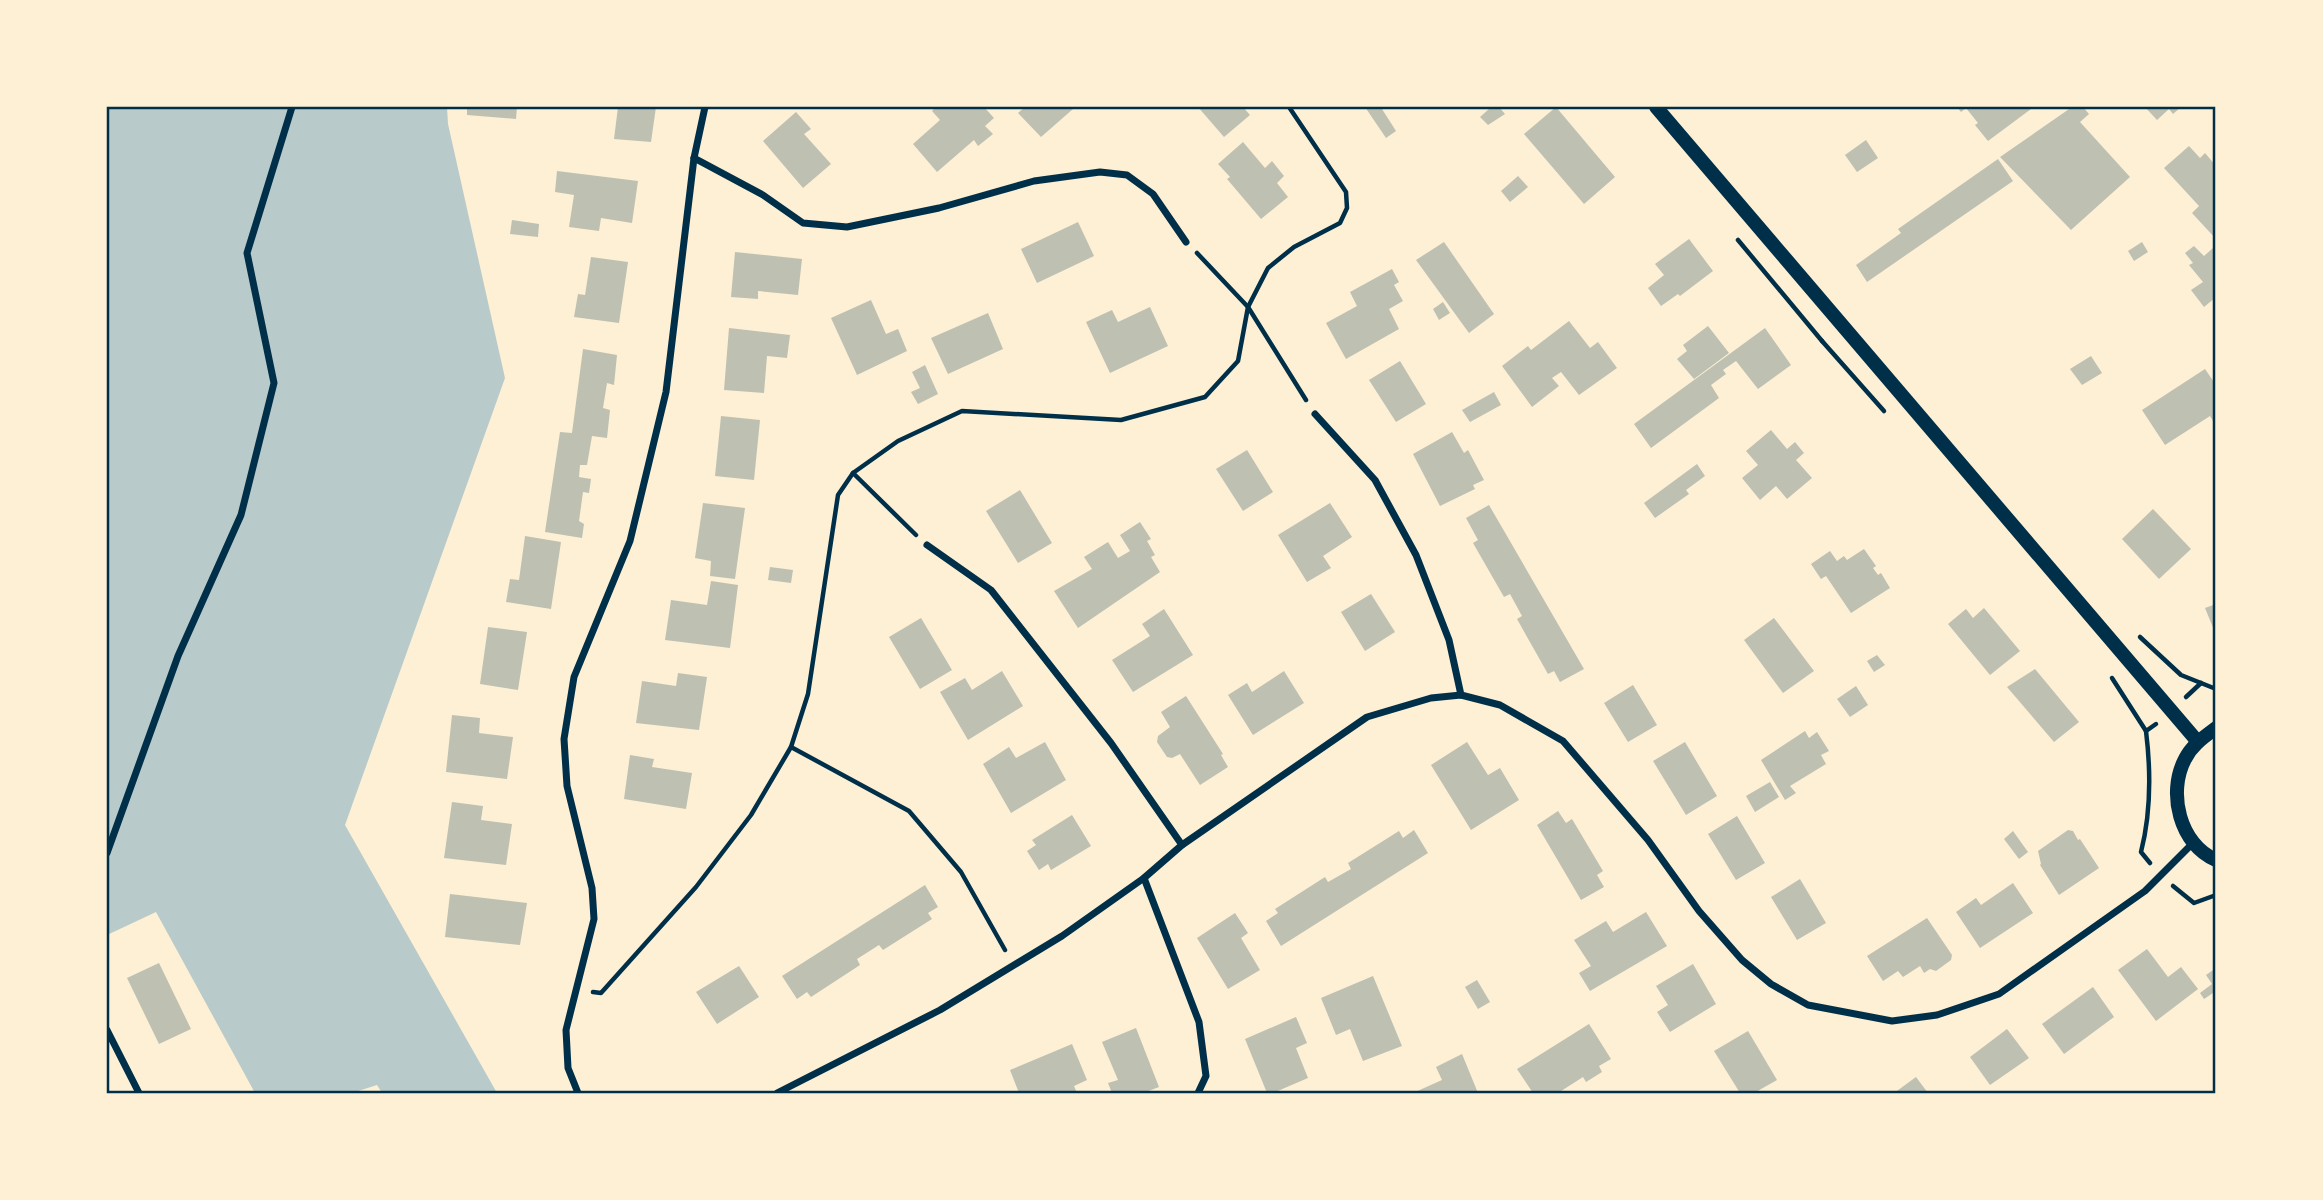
<svg xmlns="http://www.w3.org/2000/svg" width="2323" height="1200" font-family="Barlow,sans-serif">
  <rect width="100%" height="100%" fill="#fdf0d5"/>
  <path fill="#b9caca" d="M107,107H447L448,124L505,378L345,825L497,1093H382L377,1085L352,1093H255L156,912L107,935Z"/>
  <g fill="#bec0b2">
    <path d="M467,107H517L516,119L467,115Z"/>
    <path d="M618,107H656L651,142L614,139Z"/>
    <path d="M936,107H984L994,118L985,126L993,134L978,146L974,140L937,172L913,144L940,120L932,111Z"/>
    <path d="M1025,107H1071L1073,109L1041,137L1018,113Z"/>
    <path d="M1198,107H1243L1250,115L1224,137Z"/>
    <path d="M1365,107H1386L1382,109L1396,131L1386,138Z"/>
    <path d="M1488,107H1499L1505,114L1488,125L1480,117L1489,109Z"/>
    <path d="M1556,107L1615,177L1584,204L1524,134Z"/>
    <path d="M1957,107H2029L2031,109L1988,141L1975,125L1978,123L1966,108L1961,112Z"/>
    <path d="M2072,107H2083L2089,114L2080,122L2130,177L2071,230L2000,157Z"/>
    <path d="M2145,107H2181L2173,114L2169,109L2157,120Z"/>
    <path d="M796,112L811,129L804,134L831,164L803,188L763,141Z"/>
    <path d="M1866,140L1878,158L1857,172L1845,155Z"/>
    <path d="M1243,142L1265,168L1272,161L1284,176L1277,183L1288,197L1261,219L1227,179L1230,177L1218,164Z"/>
    <path d="M2189,146L2200,158L2205,153L2216,166L2215,238L2192,213L2199,206L2164,168Z"/>
    <path d="M1998,159L2013,181L1867,282L1856,265L1901,233L1898,229Z"/>
    <path d="M557,171L638,181L632,223L601,218L599,231L569,227L574,195L555,192Z"/>
    <path d="M1518,176L1528,187L1510,202L1501,191Z"/>
    <path d="M512,220L539,224L538,237L510,234Z"/>
    <path d="M1078,222L1094,256L1037,283L1021,249Z"/>
    <path d="M1689,239L1713,271L1680,296L1678,294L1661,306L1648,288L1664,275L1655,264Z"/>
    <path d="M1444,242L1494,314L1469,333L1416,260Z"/>
    <path d="M2142,242L2148,252L2134,261L2128,251Z"/>
    <path d="M2194,246L2204,256L2213,248L2216,252V265L2214,267L2216,269V297L2204,307L2191,290L2203,282L2189,265L2193,263L2185,253Z"/>
    <path d="M735,252L802,259L798,295L758,291V299L731,297Z"/>
    <path d="M591,257L628,262L619,323L574,317L578,294L585,295Z"/>
    <path d="M1392,269L1399,282L1394,285L1403,301L1389,309L1399,329L1346,359L1326,323L1357,306L1350,292Z"/>
    <path d="M871,300L886,334L898,329L907,351L857,375L831,318Z"/>
    <path d="M1443,302L1450,313L1439,320L1433,309Z"/>
    <path d="M1150,307L1168,346L1110,373L1086,322L1112,310L1118,322Z"/>
    <path d="M988,313L1003,349L948,374L931,338Z"/>
    <path d="M1569,321L1590,348L1598,342L1617,368L1579,395L1561,372L1552,378L1559,386L1532,407L1502,366L1528,346L1531,350Z"/>
    <path d="M1708,326L1729,353L1694,379L1677,359L1687,351L1683,345Z"/>
    <path d="M729,328L790,335L787,358L767,356L764,393L724,390Z"/>
    <path d="M1765,328L1791,365L1758,389L1736,361L1723,370L1726,374L1711,385L1719,398L1651,448L1634,424Z"/>
    <path d="M583,349L617,355L614,385L607,383L603,408L610,410L607,438L592,436L587,465H580L579,477L591,479L589,493L583,492L579,521L584,524L582,538L545,532L560,432L572,433Z"/>
    <path d="M2091,356L2102,373L2082,385L2070,369Z"/>
    <path d="M1400,361L1426,404L1396,422L1369,380Z"/>
    <path d="M925,365L938,394L918,404L911,392L920,388L912,372Z"/>
    <path d="M2205,369L2216,385V426L2210,416L2165,445L2142,410Z"/>
    <path d="M1494,392L1501,405L1470,422L1462,410Z"/>
    <path d="M721,416L760,420L754,480L715,476Z"/>
    <path d="M1771,430L1787,449L1795,442L1804,453L1796,460L1812,478L1787,499L1776,486L1760,500L1742,478L1758,465L1746,451Z"/>
    <path d="M1452,432L1464,453L1468,450L1484,480L1473,485L1475,489L1440,506L1413,454Z"/>
    <path d="M1247,450L1273,492L1243,511L1216,469Z"/>
    <path d="M1697,464L1705,476L1686,490L1689,494L1655,518L1644,503Z"/>
    <path d="M1020,490L1052,543L1018,563L986,511Z"/>
    <path d="M703,503L745,508L735,579L710,576L711,561L695,558Z"/>
    <path d="M1330,503L1352,537L1323,556L1331,568L1307,582L1278,535Z"/>
    <path d="M1489,505L1584,669L1560,682L1554,671L1548,674L1517,619L1522,616L1510,594L1504,597L1473,543L1478,540L1466,518Z"/>
    <path d="M2153,509L2191,549L2159,579L2122,539Z"/>
    <path d="M1140,522L1151,539L1147,541L1155,555L1151,557L1160,572L1078,628L1054,591L1092,569L1084,557L1108,542L1118,558L1130,551L1120,535Z"/>
    <path d="M525,536L561,542L551,609L506,602L510,579L519,580Z"/>
    <path d="M1864,549L1876,566L1873,568L1878,575L1881,573L1890,588L1851,613L1826,576L1821,579L1811,564L1830,551L1837,561L1844,556L1847,560Z"/>
    <path d="M770,567L793,570L791,583L768,580Z"/>
    <path d="M711,581L738,585L730,648L665,640L671,600L707,605Z"/>
    <path d="M1371,594L1395,632L1365,651L1341,612Z"/>
    <path d="M2216,604V635L2205,608Z"/>
    <path d="M1984,608L2020,651L1990,675L1948,624L1966,609L1973,618Z"/>
    <path d="M1164,609L1193,655L1133,692L1112,660L1150,636L1142,624Z"/>
    <path d="M921,618L952,670L920,689L889,637Z"/>
    <path d="M1774,618L1814,671L1783,693L1744,640Z"/>
    <path d="M488,627L527,632L518,690L480,684Z"/>
    <path d="M1877,655L1885,665L1874,672L1867,661Z"/>
    <path d="M2035,669L2079,722L2054,742L2007,687Z"/>
    <path d="M1002,671L1023,706L968,740L940,692L965,678L972,690Z"/>
    <path d="M1284,671L1304,703L1253,735L1228,695L1247,683L1252,692Z"/>
    <path d="M678,673L707,677L699,730L636,723L642,681L676,686Z"/>
    <path d="M1633,685L1657,725L1628,742L1604,703Z"/>
    <path d="M1856,686L1868,705L1850,717L1837,699Z"/>
    <path d="M1186,696L1223,754L1221,755L1228,767L1200,785L1180,754L1172,758L1167,757L1157,742L1158,736L1170,727L1161,712Z"/>
    <path d="M452,715L480,718L479,733L513,737L507,779L446,772Z"/>
    <path d="M1805,731L1809,738L1817,732L1829,751L1821,755L1826,764L1790,786L1796,793L1785,800L1761,760Z"/>
    <path d="M1045,742L1066,780L1011,813L983,764L1009,747L1016,758Z"/>
    <path d="M1467,742L1488,775L1500,768L1519,800L1471,830L1431,765Z"/>
    <path d="M1685,742L1717,796L1686,815L1653,761Z"/>
    <path d="M630,755L654,759L652,767L692,773L686,809L624,799Z"/>
    <path d="M1770,782L1779,797L1755,812L1746,796Z"/>
    <path d="M452,802L483,806L481,820L512,824L506,865L444,858Z"/>
    <path d="M1558,811L1566,823L1572,819L1603,871L1597,875L1604,887L1581,900L1537,825Z"/>
    <path d="M1072,815L1091,846L1051,870L1048,864L1039,870L1027,851L1036,845L1032,840Z"/>
    <path d="M1737,816L1765,863L1736,880L1708,834Z"/>
    <path d="M1414,830L1428,853L1281,946L1266,921L1278,913L1275,909L1325,877L1328,882L1351,869L1348,863L1399,831L1403,838Z"/>
    <path d="M2068,830L2073,831L2078,840L2080,839L2099,868L2059,895L2040,865L2041,864L2038,851Z"/>
    <path d="M2013,831L2028,852L2019,859L2004,839Z"/>
    <path d="M1800,879L1826,923L1797,940L1771,897Z"/>
    <path d="M2013,883L2033,913L1980,948L1956,912L1976,898L1981,905Z"/>
    <path d="M925,885L938,907L928,913L932,919L883,950L879,945L857,959L860,965L811,997L807,992L797,999L782,976Z"/>
    <path d="M450,894L527,903L520,945L445,937Z"/>
    <path d="M1646,912L1667,946L1590,991L1579,973L1591,966L1574,940L1606,921L1613,932Z"/>
    <path d="M1235,913L1248,933L1241,938L1260,970L1228,989L1197,938Z"/>
    <path d="M1927,918L1952,955L1951,960L1936,971L1930,969L1924,973L1920,966L1903,977L1898,971L1883,981L1867,956Z"/>
    <path d="M2147,949L2168,977L2181,967L2198,989L2156,1021L2118,970Z"/>
    <path d="M159,963L191,1029L159,1044L127,978Z"/>
    <path d="M1693,964L1716,1004L1670,1032L1657,1012L1668,1005L1656,986Z"/>
    <path d="M739,966L759,997L717,1024L696,992Z"/>
    <path d="M2216,968V991L2204,999L2200,993L2212,984L2206,975Z"/>
    <path d="M1373,976L1402,1046L1363,1061L1350,1029L1336,1035L1321,998Z"/>
    <path d="M1477,980L1490,1002L1478,1009L1465,987Z"/>
    <path d="M2093,987L2114,1017L2064,1054L2042,1024Z"/>
    <path d="M1296,1017L1307,1043L1296,1048L1308,1078L1273,1093H1267L1245,1039Z"/>
    <path d="M1589,1024L1611,1059L1599,1066L1602,1072L1586,1082L1583,1077L1558,1093H1533L1517,1069Z"/>
    <path d="M1136,1028L1159,1087L1143,1093H1112L1108,1083L1118,1080L1102,1042Z"/>
    <path d="M2007,1029L2029,1058L1990,1085L1970,1057Z"/>
    <path d="M1748,1031L1777,1080L1754,1093H1740L1714,1051Z"/>
    <path d="M1072,1044L1087,1080L1074,1086L1077,1093H1019L1010,1070Z"/>
    <path d="M1462,1054L1478,1093H1413L1442,1080L1436,1067Z"/>
    <path d="M1916,1077L1928,1093H1894L1901,1088Z"/>
  </g>
  <g fill="none" stroke-linecap="round" stroke-linejoin="round">
    <g stroke="#003049" stroke-width="4.5">
      <path d="M1738,240L1822,341"/>
      <path d="M1197,253L1248,307L1306,400"/>
      <path d="M1822,341L1884,411"/>
      <path d="M853,473L916,535"/>
      <path d="M2140,637L2181,675L2216,689"/>
      <path d="M2112,678L2146,731L2156,724"/>
      <path d="M2186,697L2201,683"/>
      <path d="M2146,731C2151,772 2151,813 2141,852L2150,863"/>
      <path d="M791,747L909,811L961,872L1005,950"/>
      <path d="M2173,886L2194,903L2216,895"/>
      <path d="M593,992L601,993L696,887L751,815L791,747L808,694L838,495L853,473L898,441L962,411L1121,420L1205,397L1238,361L1248,307L1268,268L1294,247L1340,223L1347,208L1346,192L1289,107"/>
    </g>
    <g stroke="#003049" stroke-width="7">
      <path d="M694,158L763,195L803,223L847,227L939,208L1034,181L1100,172L1127,175L1153,194L1186,242"/>
      <path d="M1315,414L1375,480L1416,555L1449,640L1461,695"/>
      <path d="M927,545L991,590L1111,743L1182,845"/>
      <path d="M107,853L178,656L241,515L274,383L247,253L292,107"/>
      <path d="M1144,878L1199,1022L1206,1076L1198,1093"/>
      <path d="M107,1030L139,1093"/>
      <path d="M578,1093L568,1068L566,1030L594,919L592,888L567,786L564,739L574,677L630,541L666,392L694,158L705,107"/>
      <path d="M777,1093L940,1010L1062,936L1144,878L1182,845L1367,717L1431,698L1461,695L1500,705L1563,741L1648,840L1699,911L1742,960L1771,984L1808,1005L1892,1021L1937,1015L1999,994L2145,891L2193,843"/>
    </g>
    <g stroke="#003049" stroke-width="14">
      <path d="M1656,107L2198,742"/>
      <path d="M2216,728C2204,737 2192,745 2185,759C2167,793 2180,845 2216,860"/>
    </g>
  </g>
  <rect width="2323" height="1200" fill="none" stroke="#fdf0d5" stroke-width="217"/>
  <rect x="108" y="108" width="2106" height="984" fill="none" stroke="#003049" stroke-width="2.5"/>
</svg>
